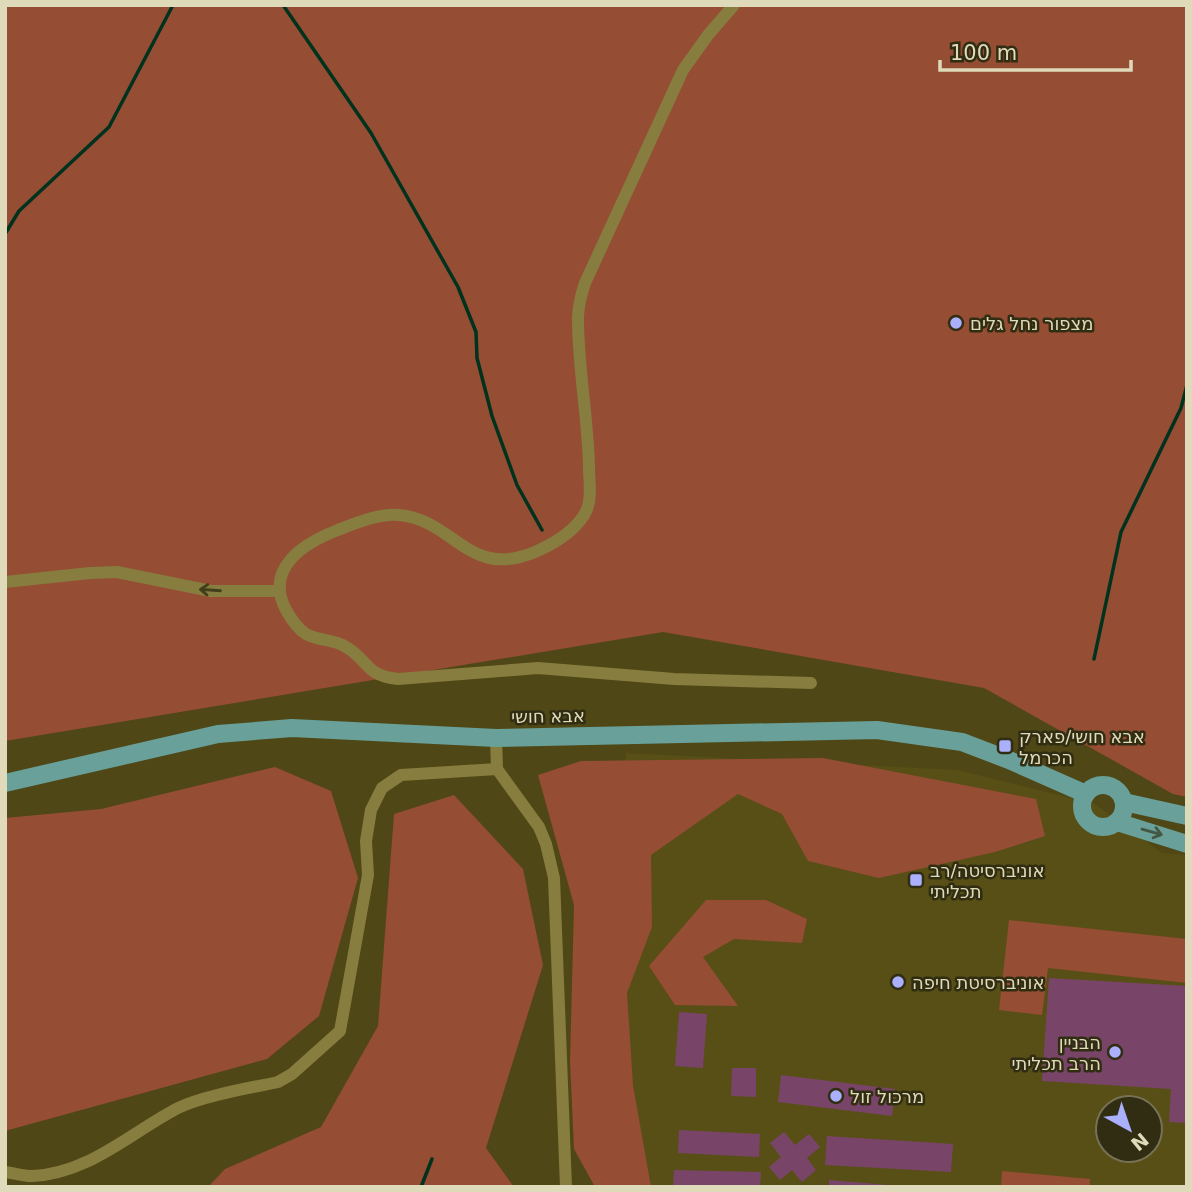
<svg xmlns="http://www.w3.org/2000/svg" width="1192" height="1192" font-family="'DejaVu Sans',Heebo,sans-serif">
  <rect width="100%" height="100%" fill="#4f4716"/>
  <path fill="#584f16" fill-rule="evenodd" d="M626,753L957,770L1095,804L1162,853L1187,855V1187H596ZM1108,1108H1150V1150H1108Z"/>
  <g fill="#954d34">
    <path d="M5,5H1187V797L1173,794L984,688L663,632L5,741Z"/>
    <path d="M823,758L1036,799L1045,836L995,852L879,878L808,861L782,814L738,794L651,855L652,927L627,993L633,1085L651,1187H595L574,1149L570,1062L574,905L538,775L581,761Z"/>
    <path d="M275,767L331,791L358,878L319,1016L267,1059L5,1131V818L101,809Z"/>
    <path d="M454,795L523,869L543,965L486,1148L514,1187H208L225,1169L321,1127L378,1026L394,814Z"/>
    <path d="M706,900H766L807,919L802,943L734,939L703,957L738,1006L675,1005L649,966Z"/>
    <path d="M1009,920L1187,939V983L1048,968L1042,1015L999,1010Z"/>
    <path d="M1002,1171L1090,1179V1187H1001Z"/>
  </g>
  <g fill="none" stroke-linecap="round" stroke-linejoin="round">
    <g stroke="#00321d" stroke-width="3.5">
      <path d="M283,5L371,133L458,287L476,332L477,358L492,416L517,485L542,530"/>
      <path d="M5,234L19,211L109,127L173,5"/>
      <path d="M1094,659L1121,532L1181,408L1187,385"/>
      <path d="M421,1187L432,1159"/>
    </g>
  </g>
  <g fill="#784568">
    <path d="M1049,978L1187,986V1123L1169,1122L1171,1089L1042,1081Z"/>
    <path d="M679,1012L707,1014L703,1068L675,1066Z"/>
    <path d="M732,1068H756V1097L731,1096Z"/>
    <path d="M781,1075L895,1089L892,1116L778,1102Z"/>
    <path d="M679,1130L760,1134L759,1157L678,1153Z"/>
    <path d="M784,1132L795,1145L809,1134L820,1147L807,1158L816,1170L802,1182L792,1170L780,1180L769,1167L781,1157L770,1143Z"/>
    <path d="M827,1136L953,1144L951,1172L825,1165Z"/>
    <path d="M674,1170L761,1172L760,1187H673Z"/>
    <path d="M829,1180L888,1185V1187H829Z"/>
  </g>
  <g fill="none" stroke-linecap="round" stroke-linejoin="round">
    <g stroke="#877d3e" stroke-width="12">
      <path d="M734,5L708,35L683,70L585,283C581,295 578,307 578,319C578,368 588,418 589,467C589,480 592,497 587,509C585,514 582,519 578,523C567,536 551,545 535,552C468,580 455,520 399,515C380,513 356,523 338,530C304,543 264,568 286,610C291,619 297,628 306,634C318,641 334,639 346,647C370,661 364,675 398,679L538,668L674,679L811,683"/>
      <path d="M5,582L90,573L117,572L211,591H278"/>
      <path d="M496,738L497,769L539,827L546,844L554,878L566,1187"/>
      <path d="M5,1172C14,1173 23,1176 32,1176C88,1174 130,1133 178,1108C202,1096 250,1088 278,1082L292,1074L340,1031L368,875L366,841L371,810L382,788L401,775L497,769"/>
    </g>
    <g stroke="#69a19a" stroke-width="18">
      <path d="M5,783L218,734L292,728L496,738L877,730L962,742L1009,760L1086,794"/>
      <circle cx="1103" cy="806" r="21"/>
      <path d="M1124,802L1187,816"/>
      <path d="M1117,822L1187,844"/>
    </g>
  </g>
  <defs><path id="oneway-shaft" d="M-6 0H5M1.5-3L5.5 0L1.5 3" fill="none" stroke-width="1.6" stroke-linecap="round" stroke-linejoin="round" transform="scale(1.75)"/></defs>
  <use stroke="#423d1b" href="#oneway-shaft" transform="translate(210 590) rotate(-176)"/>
  <use stroke="#455642" href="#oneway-shaft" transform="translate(1152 832) rotate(16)"/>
  <g fill="#aab0fc" stroke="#312d12" stroke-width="2.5">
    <circle cx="956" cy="323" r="7"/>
    <rect x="998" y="739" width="14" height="14" rx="3.5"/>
    <rect x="909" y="873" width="14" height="14" rx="3.5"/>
    <circle cx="898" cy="982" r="7"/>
    <circle cx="1115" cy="1052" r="7"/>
    <circle cx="836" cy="1096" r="7"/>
  </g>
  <g text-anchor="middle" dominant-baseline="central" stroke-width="5" stroke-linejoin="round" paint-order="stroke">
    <g font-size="18" fill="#dfdaba" stroke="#312d12" text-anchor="start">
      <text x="970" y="323">מצפור נחל גלים</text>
      <text x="1019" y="736">אבא חושי/פארק<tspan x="1019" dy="21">הכרמל</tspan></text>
      <text x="930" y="870">אוניברסיטה/רב<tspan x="930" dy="21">תכליתי</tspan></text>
      <text x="912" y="982">אוניברסיטת חיפה</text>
      <text x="1101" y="1042" text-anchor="end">הבניין<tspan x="1101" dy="21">הרב תכליתי</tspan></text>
      <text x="850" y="1096">מרכול זול</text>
    </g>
    <g font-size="18" fill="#dfdaba" stroke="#312d12">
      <text transform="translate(548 716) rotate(-1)">אבא חושי</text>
    </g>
  </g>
  <rect width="1192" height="1192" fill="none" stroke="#dfdaba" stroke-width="14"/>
  <g transform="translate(1129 1129) rotate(140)"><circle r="33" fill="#312d12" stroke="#777255" stroke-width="2"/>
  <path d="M0-5L12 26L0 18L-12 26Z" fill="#aab0fc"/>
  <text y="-10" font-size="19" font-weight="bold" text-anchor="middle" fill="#dfdaba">N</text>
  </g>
  <path d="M940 60v10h191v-10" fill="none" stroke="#dfdaba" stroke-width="3.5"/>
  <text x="950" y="60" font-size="21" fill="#dfdaba" stroke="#312d12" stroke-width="5" paint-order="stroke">100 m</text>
</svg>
